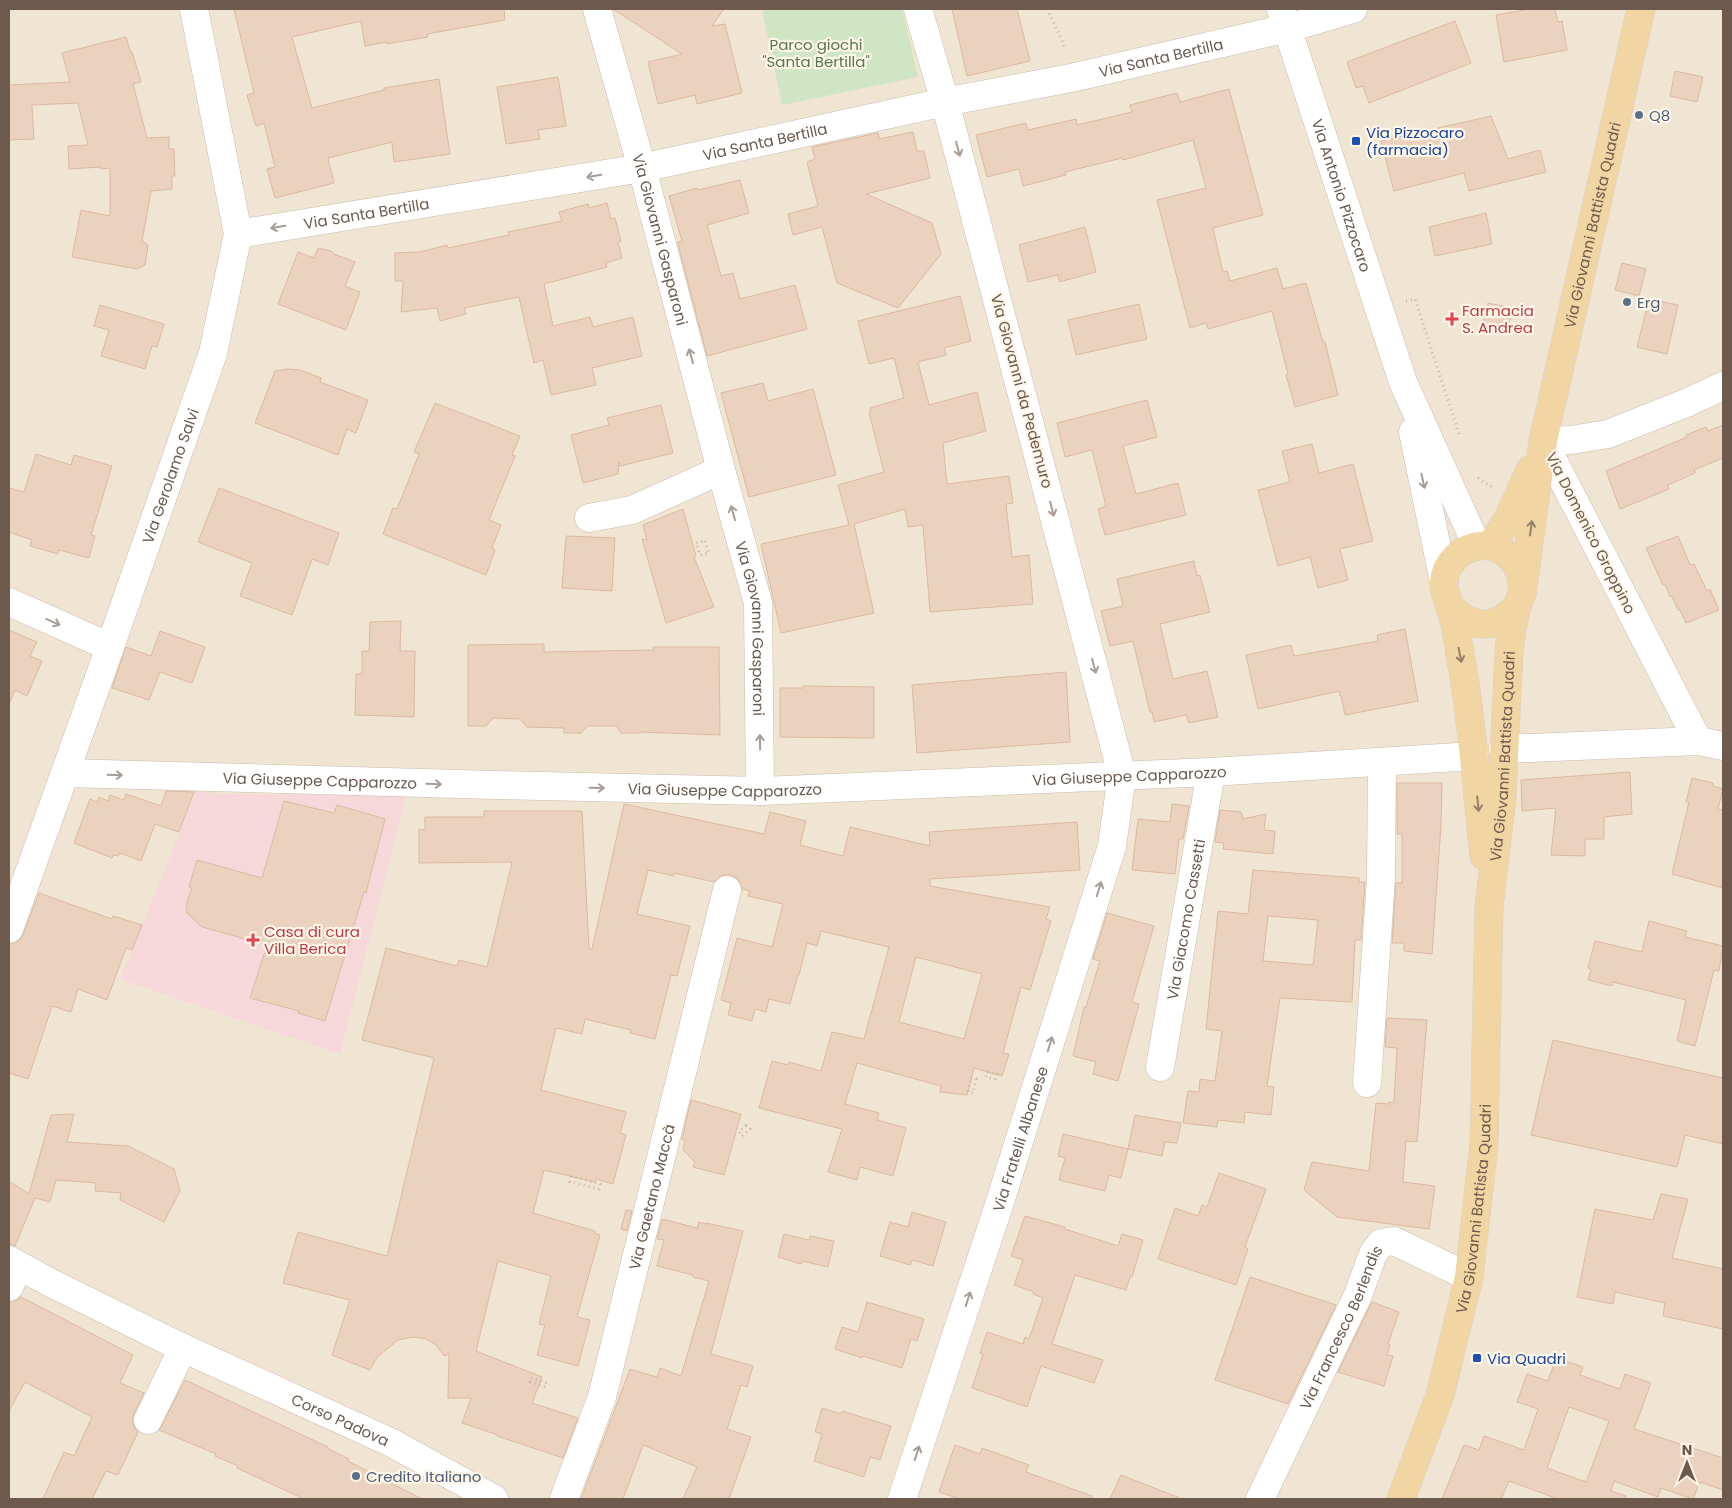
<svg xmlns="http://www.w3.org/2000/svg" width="1732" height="1508" font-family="Poppins,sans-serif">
  <rect width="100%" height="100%" fill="#f9f1e4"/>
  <rect fill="#f0e4d3" x="9" y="9" width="1714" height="1490"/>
  <path fill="#f6d8da" d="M195,791L225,794L406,796L340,1054L120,979L180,832Z"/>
  <path fill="#d0e5c4" d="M762,9H902L918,77L782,105Z"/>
  <g fill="#ebd2be" stroke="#dcb9a1" fill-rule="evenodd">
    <path d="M234,9H504L505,20L427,34L428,37L387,44V42L365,46L361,21L292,37L312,108L384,90V88L439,79L450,154L394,162L392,142L328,158L334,183L275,198L267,169L275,167L264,123L256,126L247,95L254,93Z"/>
    <path d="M613,9H724L712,26L725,24L742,93L697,104L695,95L658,104L648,62L682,54Z"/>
    <path d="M952,9H1017L1030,61L967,76Z"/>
    <path d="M1530,9H1555L1558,22L1562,21L1567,50L1504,62L1496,15Z"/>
    <path d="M1455,21L1471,63L1369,103L1363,86L1356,88L1347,62Z"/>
    <path d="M126,37L131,53L132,52L141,82L133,84L147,138L169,137V149H174L175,176H172V189L151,191L142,241L148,245L145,265L137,269L72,257L81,210L110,216V168L101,169V167L69,169L68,146L88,145L78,103L32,105L34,139L9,140V85L70,82L62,53Z"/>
    <path d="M1675,71L1703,77L1697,102L1670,96Z"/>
    <path d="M558,77L566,126L538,130L540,139L506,144L497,87Z"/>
    <path d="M1229,89L1263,215L1213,228L1223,272L1227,271L1230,281L1277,268L1283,289L1306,283L1323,342H1325L1338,395L1295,407L1286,375L1288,374L1272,311L1208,329L1206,323L1190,328L1157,200L1206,188L1193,140L1123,160L1122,158L1065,172L1066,175L1023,186L1019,169L987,177L976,135L1026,123L1028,130L1076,119L1077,125L1132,112L1130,105L1177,93L1180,102Z"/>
    <path d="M1491,116L1508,159L1540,150L1546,172L1469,191L1464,173L1394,191L1381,141Z"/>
    <path d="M913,132L917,151H924L930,178L866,194L932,223L941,254L898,308L837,283L822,227L793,235L788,214L818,206L807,162L815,159L812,147L878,133L879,139Z"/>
    <path d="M740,180L749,213L707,225L721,276L733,273L740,299L795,285L807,329L707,356L679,248L678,242L682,241L669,196L697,188L698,190Z"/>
    <path d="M607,203L611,219L615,218L621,241L618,242L622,258L606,263L607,267L544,284L553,326L590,317L593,327L633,317L642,356L592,368L596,385L551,395L543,360L534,363L519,297L464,308L466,314L440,321L437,308L401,312L403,281H395V253L420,252L447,245L448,248L509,235L508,232L562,221L559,212L588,204L589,208Z"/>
    <path d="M1486,213L1492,244L1435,256L1429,227Z"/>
    <path d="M1085,227L1096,272L1059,282L1058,275L1028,282L1019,245Z"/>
    <path d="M318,248L331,251L334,254L355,262L345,286L360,292L346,330L278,304L298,252L314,258Z"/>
    <path d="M1622,263L1646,269L1639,296L1615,290Z"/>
    <path d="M960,296L971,341L944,348L946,355L918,362L929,405L977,392L986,431L943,443L947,484L1009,476L1013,503L1006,504L1012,557L1029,555L1033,604L930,612L923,525L908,527L905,509L854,524L874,613L781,633L761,544L849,525L838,485L884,472L869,412L871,411L870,408L904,398L894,358L869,364L858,321Z"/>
    <path d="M1649,299L1678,305L1667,354L1637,347Z"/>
    <path d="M1488,303L1513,308L1507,331L1482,326Z"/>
    <path d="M1139,304L1147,339L1076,355L1068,320Z"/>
    <path d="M100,305L164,324L157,347L152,346L145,369L101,356L109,330L94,326Z"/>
    <path d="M287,369L300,370L321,378L320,382L368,400L356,433L347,429L338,455L255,423L275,371Z"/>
    <path d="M763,383L768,401L813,389L836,475L749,497L721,393Z"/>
    <path d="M1147,400L1157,437L1123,446L1136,494L1178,483L1186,515L1105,535L1098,509L1106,506L1092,450L1065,457L1057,423Z"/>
    <path d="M435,403L520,436L512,455L515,456L489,520L501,525L492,548L495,550L486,575L383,534L393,508L397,509L419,454L414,452Z"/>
    <path d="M661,405L673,453L620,466L619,462L618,474L583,483L571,435L609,425L607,418Z"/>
    <path d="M1723,425V458L1694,470L1695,473L1668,485L1669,489L1620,509L1606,471L1687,437L1686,435L1706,427L1708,431Z"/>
    <path d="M1312,444L1319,473L1353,464L1373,541L1340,549L1348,580L1318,588L1310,557L1278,566L1258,490L1290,482L1282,451Z"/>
    <path d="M36,454L71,465L74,455L112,466L91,535L95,536L89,558L59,550L58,554L30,546L32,540L9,532V488L24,492Z"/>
    <path d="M219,488L339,533L328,565L312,559L292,615L240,596L252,563L198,542Z"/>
    <path d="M683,509L696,556L694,557L714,607L666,623L642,539L647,540L643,525Z"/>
    <path d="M566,536L615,538L612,591L562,588Z"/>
    <path d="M1678,536L1690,565L1694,564L1707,591L1710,589L1719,610L1686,623L1680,610H1678L1672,596L1670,597L1665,584L1663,585L1646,548Z"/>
    <path d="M1194,561L1197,576L1200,575L1210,612L1160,624L1173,679L1207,671L1218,717L1189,723L1186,715L1154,722L1152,712H1150L1133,641L1110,646L1101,611L1123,606L1117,579Z"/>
    <path d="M401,621L400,651H415L414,717L355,715L356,674H362V651H369L370,622Z"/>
    <path d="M1405,629L1418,701L1345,715L1341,696H1340L1339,691L1258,709L1246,655L1291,645L1294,656L1378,641L1377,635Z"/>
    <path d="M9,630L37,642L30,656L42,661L27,696L15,690L9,704Z"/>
    <path d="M160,631L205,647L192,683L160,672L149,700L112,688L126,647L151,656Z"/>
    <path d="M544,644V652L654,650L653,647H719L720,735L640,732V733H621L616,726H588L581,733H564V728L527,727L520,719L493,718L486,726H468V645Z"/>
    <path d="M1066,672L1070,742L917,753L912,685Z"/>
    <path d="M803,686L874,687V738L780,737V688H803Z"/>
    <path d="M1630,772L1632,814L1604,817V839H1585V856L1551,855L1556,808L1522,811L1521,780Z"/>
    <path d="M1692,778L1713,783V786L1723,789L1718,809L1723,810V888L1672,874L1689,802H1686Z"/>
    <path d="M1397,783H1442L1441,825L1432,954L1404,951V943H1392L1396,883H1402V834H1397Z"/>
    <path d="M166,791L194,792L179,832L155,824L141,861L120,853L118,856L113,855L112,858L74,843L90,799L97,802L99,797L108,801L110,795L124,800L126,794L161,806Z"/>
    <path d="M284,801L334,813L337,805L385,819L366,893L364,892L325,1021L298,1013L299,1011L250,998L267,945L202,927L187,913L186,905L192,888L189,887L197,860L262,878Z"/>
    <path d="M624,804L764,834L770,812L806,821L800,845L843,856L850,827L930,846L929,832L1077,822L1080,870L930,879V886L1050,907L1046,919L1051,921L1030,990L1021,987L1003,1053L1009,1054L1002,1076L974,1068L967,1095L940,1092L941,1086L857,1063L845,1104L879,1113L877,1120L906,1128L893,1176L860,1167L857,1180L828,1172L842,1129L759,1108L772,1061L788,1065L789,1062L821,1071L832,1032L864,1039L889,947L821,931L817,946L807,943L799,975H798L790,1004L769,999L766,1012L755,1009L752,1021L728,1015L731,1003L721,1000L737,938L772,947L783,904L748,896L750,891L742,889L738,879L731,875H722L714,882L674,873V876L648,870L637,914L690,926L677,976L671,975L655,1039L630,1033L631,1030L585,1019L582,1034L556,1028L541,1090L626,1112L620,1133L626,1135L613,1184L596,1179L595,1182L544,1170L533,1213L595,1231V1233L600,1235L577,1317L590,1320L578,1366L537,1355L545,1325L539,1324L551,1276L498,1261L476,1351L542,1377L532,1403L578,1418L563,1458L497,1436L498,1435L462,1423L471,1398H448L449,1354L444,1356L436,1345L426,1339L413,1337L398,1340L377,1357L370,1370L332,1355L350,1300L283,1283L298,1232L387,1256L434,1058L362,1040L386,948L457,966L459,960L487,967L512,862L419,863V829L425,830V817H484V811H582L589,949H592ZM916,957L982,974L964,1039L899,1022Z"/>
    <path d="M1172,804L1189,806L1183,839H1179L1175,874L1132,870L1138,819L1170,822Z"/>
    <path d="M1220,810L1241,812L1243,819L1266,814L1264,830L1275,831L1273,854L1223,849L1224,843L1215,842Z"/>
    <path d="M1253,870L1359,878V882H1365L1361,940H1355L1352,1002L1280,998L1267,1086L1274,1087L1271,1115L1245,1112L1244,1123L1218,1120L1217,1127L1183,1123L1188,1091L1199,1092L1200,1079L1215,1081L1222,1031L1206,1029L1218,911L1248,914ZM1268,916L1318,920L1313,965L1263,961Z"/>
    <path d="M39,893L112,919L113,916L142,925L132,950L126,948L107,1000L78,989L71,1012L52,1006L28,1079L9,1073V944L19,941L23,935Z"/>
    <path d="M1107,913L1154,926L1132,1002L1139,1004L1118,1081L1093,1074L1096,1062L1073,1056L1084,1007H1086L1100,961L1093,959Z"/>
    <path d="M1649,921L1687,931L1685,937L1723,946L1719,971L1714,970L1695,1046L1677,1041L1686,1000L1613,982L1612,986L1588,980L1591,969L1588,968L1595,941L1642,952Z"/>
    <path d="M1387,1018L1427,1020L1417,1142L1406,1141L1403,1182L1435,1186L1429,1229L1337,1217L1304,1190L1312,1162L1369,1171L1376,1103L1389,1104V1102H1394L1397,1048L1385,1047Z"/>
    <path d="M1553,1040L1723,1078V1144L1685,1135L1677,1167L1531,1135Z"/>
    <path d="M691,1100L741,1114L724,1175L693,1167L695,1162L683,1150L685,1140L682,1139Z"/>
    <path d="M74,1114L67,1142L128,1146L174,1169L180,1191L164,1222L120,1200L121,1193L95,1191L96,1183L56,1180L50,1202L35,1198L15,1246L9,1244V1181L29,1194L51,1115Z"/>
    <path d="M1135,1115L1181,1123L1177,1143L1165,1142L1162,1156L1128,1149Z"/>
    <path d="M1063,1134L1128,1149L1121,1178L1109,1175L1105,1191L1059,1180L1065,1158L1058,1156Z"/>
    <path d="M1219,1173L1266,1189L1245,1247L1248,1249L1236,1285L1158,1259L1175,1208L1198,1216L1202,1205L1207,1207Z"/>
    <path d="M1661,1194L1688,1199L1672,1258L1723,1269V1329L1663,1316L1665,1303L1615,1292L1613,1304L1577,1297L1595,1209L1653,1220Z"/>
    <path d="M626,1210L632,1211L627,1231L621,1229Z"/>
    <path d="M912,1212L946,1222L933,1266L912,1260L910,1265L880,1256L890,1222L908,1227Z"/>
    <path d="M1025,1216L1065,1227V1229L1118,1246L1122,1234L1143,1240L1132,1277H1130L1126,1290L1075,1275L1052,1344L1103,1360L1094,1383L1041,1366L1027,1407L972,1388L983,1354L980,1353L987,1332L1023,1344L1025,1337L1029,1339L1043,1298L1033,1294L1034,1292L1014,1285L1023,1260L1011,1256Z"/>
    <path d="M662,1219L697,1228L699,1222L706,1224V1223L743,1231L711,1354L753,1366L747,1387L741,1385L727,1429L751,1437L729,1499H683L697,1467L643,1445L623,1499H581L630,1369L657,1377L660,1368L681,1376L709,1281L693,1277V1275L657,1266L664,1240L657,1239Z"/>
    <path d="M784,1234L809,1240L810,1236L834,1241L828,1267L802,1261L801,1264L778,1257Z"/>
    <path d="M1250,1277L1336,1305L1288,1404L1215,1380Z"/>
    <path d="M21,1297L133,1355L120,1383L144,1393L134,1413L132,1421L135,1428L138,1432L118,1475L106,1471L92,1499H43L64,1452L74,1456L92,1417L25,1382L9,1411V1302L17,1300Z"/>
    <path d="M867,1302L924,1319L917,1341L911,1339L902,1368L863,1356L862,1358L835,1349L842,1327L858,1332Z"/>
    <path d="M1372,1302L1399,1312L1388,1344L1390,1345L1387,1355L1393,1356L1384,1386L1338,1372Z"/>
    <path d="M1556,1358L1583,1367L1580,1375L1620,1389L1625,1374L1651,1383L1634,1429L1723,1458V1490L1700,1482L1693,1499L1661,1488L1658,1497L1614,1481L1611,1491L1626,1496L1625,1499H1558L1509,1481L1501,1499H1442L1464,1445L1479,1450L1484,1436L1524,1450L1538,1409L1517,1402L1527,1374L1548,1381ZM1569,1407L1609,1421L1586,1482L1547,1468Z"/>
    <path d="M185,1380L328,1447L327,1448L349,1459L348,1461L422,1499H304L237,1468L238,1466L215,1456L216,1454L159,1430Z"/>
    <path d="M822,1408L841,1414L842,1411L891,1426L880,1460L870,1457L864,1477L814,1461L822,1434L815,1432Z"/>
    <path d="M955,1445L980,1454L982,1448L1029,1465L1026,1472L1092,1496V1499H960L939,1492Z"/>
    <path d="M1121,1475L1180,1498V1499H1110Z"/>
  </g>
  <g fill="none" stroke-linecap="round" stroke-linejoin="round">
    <defs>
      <g id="street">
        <path id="s1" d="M597,9L642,168L721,470L758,603L760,791"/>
        <path id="s2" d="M1281,9L1403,382L1477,546"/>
        <path id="s3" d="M238,234L642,168L945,102L1071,78L1288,28L1353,9"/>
        <path d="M1413,432L1444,582"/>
        <path d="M589,518L632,510L721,470"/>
        <path d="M9,602L110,647"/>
        <path d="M1698,741L1543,441L1571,440L1608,434L1686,403L1723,386"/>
        <path d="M1503,749L1698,741L1723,746"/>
        <path id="s4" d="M66,773L495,785L760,791L1211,772L1474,756"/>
        <path id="s5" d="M9,929L110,647L213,353L238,234L194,9"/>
        <path id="s6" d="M1160,1067L1211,772"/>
        <path d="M1367,1083L1381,878L1382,762"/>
        <path d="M9,1287L19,1266"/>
        <path d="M148,1420L183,1348"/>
        <path id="s7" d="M564,1499L602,1397L727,890"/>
        <path id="s8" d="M902,1499L999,1205L1112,846L1122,775L945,102L918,9"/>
        <path id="s9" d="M1260,1499L1358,1295L1373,1254L1381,1243L1394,1241L1469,1277"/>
      </g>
      <g id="secondary">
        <path id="s10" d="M9,1260L51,1283L183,1348L390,1442L494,1499"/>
      </g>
      <g id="primary">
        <path d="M1490,546L1507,521L1530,470"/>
        <path d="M1450,607C1473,630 1496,630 1517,606"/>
        <path d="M1484,856C1477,794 1473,732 1463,671C1459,650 1457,627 1450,607C1448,598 1443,592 1444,582C1445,565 1458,551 1474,547C1499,540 1523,562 1522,587"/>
        <path id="s11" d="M1401,1499L1440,1395L1469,1277L1484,1144L1489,907L1502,798L1509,651L1512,629L1517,606L1522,594L1543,441L1641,9"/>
      </g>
    </defs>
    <use href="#street" stroke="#cbbcae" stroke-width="29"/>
    <use href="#secondary" stroke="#cdbcac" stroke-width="29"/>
    <use href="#primary" stroke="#d6d1cd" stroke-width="29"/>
    <g stroke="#cfb5a2" stroke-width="3" stroke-dasharray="1 4" stroke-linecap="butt">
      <path d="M1047,9L1062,40L1065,50"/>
      <path d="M1406,301L1415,299L1459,434"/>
      <path d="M1478,478L1492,487"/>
      <path d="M705,541L709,553L700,555L696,543Z"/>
      <path d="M987,1072L997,1074L995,1079L986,1077Z"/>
      <path d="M971,1078L976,1079L973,1093L968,1092Z"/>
      <path d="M746,1125L750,1129L742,1136L739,1132Z"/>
      <path d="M571,1176L600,1184L599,1189L570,1182Z"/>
      <path d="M531,1378L546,1383L545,1387L530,1382Z"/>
    </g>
    <use href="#street" stroke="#fff" stroke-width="28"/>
    <use href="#secondary" stroke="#fff" stroke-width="28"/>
    <use href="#primary" stroke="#f1d6a3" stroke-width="28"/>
  </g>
  <defs><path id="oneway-shaft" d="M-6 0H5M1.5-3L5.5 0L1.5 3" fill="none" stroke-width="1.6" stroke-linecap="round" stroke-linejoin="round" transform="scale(1.25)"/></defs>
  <g stroke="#a89c94">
    <use href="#oneway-shaft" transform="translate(958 149) rotate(75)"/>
    <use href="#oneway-shaft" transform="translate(594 176) rotate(170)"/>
    <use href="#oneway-shaft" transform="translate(278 227) rotate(171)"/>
    <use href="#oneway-shaft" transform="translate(691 356) rotate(-105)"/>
    <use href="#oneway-shaft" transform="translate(1423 481) rotate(78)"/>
    <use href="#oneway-shaft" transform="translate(1052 509) rotate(75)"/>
    <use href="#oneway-shaft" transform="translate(733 513) rotate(-106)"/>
    <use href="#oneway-shaft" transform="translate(53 622) rotate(24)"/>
    <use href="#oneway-shaft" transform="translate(1094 666) rotate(75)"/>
    <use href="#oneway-shaft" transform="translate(760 742) rotate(-91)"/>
    <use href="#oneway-shaft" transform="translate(115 775) rotate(2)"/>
    <use href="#oneway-shaft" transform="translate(434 784) rotate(2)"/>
    <use href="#oneway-shaft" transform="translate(597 788) rotate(1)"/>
    <use href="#oneway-shaft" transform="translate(1099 889) rotate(-73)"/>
    <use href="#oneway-shaft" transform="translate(1050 1044) rotate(-73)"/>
    <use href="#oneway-shaft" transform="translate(968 1299) rotate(-72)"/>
    <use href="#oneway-shaft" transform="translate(917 1453) rotate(-72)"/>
  </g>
  <g stroke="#957f67">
    <use href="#oneway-shaft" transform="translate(1531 528) rotate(-82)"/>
    <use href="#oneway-shaft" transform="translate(1460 655) rotate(79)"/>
    <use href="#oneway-shaft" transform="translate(1478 804) rotate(84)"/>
  </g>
  <g fill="#5c6f8a" stroke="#fdf6e9" stroke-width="2">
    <circle cx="1639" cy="115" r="5"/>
    <circle cx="1627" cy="302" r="5"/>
    <circle cx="356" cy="1476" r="5"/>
  </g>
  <g fill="#1a4fb4" stroke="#fdf6e9" stroke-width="2">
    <rect x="1351" y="136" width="10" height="10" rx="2.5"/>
    <rect x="1472" y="1353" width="10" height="10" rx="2.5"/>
  </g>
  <g fill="#e0444e" stroke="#fdf6e9" stroke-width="2">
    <path d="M1449.5 311.5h5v5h5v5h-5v5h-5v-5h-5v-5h5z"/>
    <path d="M250.5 932.5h5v5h5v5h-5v5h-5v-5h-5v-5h5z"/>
  </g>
  <g text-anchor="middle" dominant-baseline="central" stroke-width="4.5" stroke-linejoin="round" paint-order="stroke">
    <g font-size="15" fill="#557949" stroke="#fdf6e9">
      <text x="816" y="44">Parco giochi<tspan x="816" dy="17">"Santa Bertilla"</tspan></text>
    </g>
    <g font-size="15" fill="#6e5a4d" stroke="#fdf6e9">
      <text stroke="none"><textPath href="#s3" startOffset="940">Via Santa Bertilla</textPath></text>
      <text stroke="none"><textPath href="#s3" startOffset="535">Via Santa Bertilla</textPath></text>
      <text stroke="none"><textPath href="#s2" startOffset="196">Via Antonio Pizzocaro</textPath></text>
      <text stroke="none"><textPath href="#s3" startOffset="130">Via Santa Bertilla</textPath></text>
      <text stroke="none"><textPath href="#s11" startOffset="1295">Via Giovanni Battista Quadri</textPath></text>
      <text stroke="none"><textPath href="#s1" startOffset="239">Via Giovanni Gasparoni</textPath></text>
      <text transform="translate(1022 391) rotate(75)">Via Giovanni da Pedemuro</text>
      <text stroke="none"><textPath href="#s5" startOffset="481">Via Gerolamo Salvi</textPath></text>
      <text transform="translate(1591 533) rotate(63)">Via Domenico Groppino</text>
      <text stroke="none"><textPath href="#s1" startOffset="640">Via Giovanni Gasparoni</textPath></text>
      <text stroke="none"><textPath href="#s11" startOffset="755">Via Giovanni Battista Quadri</textPath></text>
      <text stroke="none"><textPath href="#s4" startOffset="1064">Via Giuseppe Capparozzo</textPath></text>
      <text stroke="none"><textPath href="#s4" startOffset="254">Via Giuseppe Capparozzo</textPath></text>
      <text stroke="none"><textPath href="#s4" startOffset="659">Via Giuseppe Capparozzo</textPath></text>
      <text stroke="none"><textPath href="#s6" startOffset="150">Via Giacomo Cassetti</textPath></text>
      <text stroke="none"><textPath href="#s8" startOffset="379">Via Fratelli Albanese</textPath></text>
      <text stroke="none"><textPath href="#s7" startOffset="315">Via Gaetano Maccà</textPath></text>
      <text stroke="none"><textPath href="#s11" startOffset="301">Via Giovanni Battista Quadri</textPath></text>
      <text stroke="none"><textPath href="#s9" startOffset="190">Via Francesco Berlendis</textPath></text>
      <text stroke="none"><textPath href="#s10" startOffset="368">Corso Padova</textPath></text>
    </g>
    <g font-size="15" fill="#4e5e75" stroke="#fdf6e9" text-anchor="start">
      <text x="1649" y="115">Q8</text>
      <text x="1637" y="302">Erg</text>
      <text x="366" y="1476">Credito Italiano</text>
    </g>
    <g font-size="15" fill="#164399" stroke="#fdf6e9" text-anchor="start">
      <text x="1366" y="132">Via Pizzocaro<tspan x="1366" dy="17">(farmacia)</tspan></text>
      <text x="1487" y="1358">Via Quadri</text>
    </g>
    <g font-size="15" fill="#be3a42" stroke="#fdf6e9" text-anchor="start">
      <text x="1462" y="310">Farmacia<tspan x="1462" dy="17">S. Andrea</tspan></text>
      <text x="264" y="931">Casa di cura<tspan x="264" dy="17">Villa Berica</tspan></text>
    </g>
  </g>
  <rect width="1732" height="1508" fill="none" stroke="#6e5a4d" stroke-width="20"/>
  <g transform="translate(1687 1463)" stroke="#fdf6e9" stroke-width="4" paint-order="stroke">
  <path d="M0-4L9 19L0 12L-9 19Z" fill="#6e5a4d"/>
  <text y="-8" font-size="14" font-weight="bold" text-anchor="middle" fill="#6e5a4d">N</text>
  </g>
</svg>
